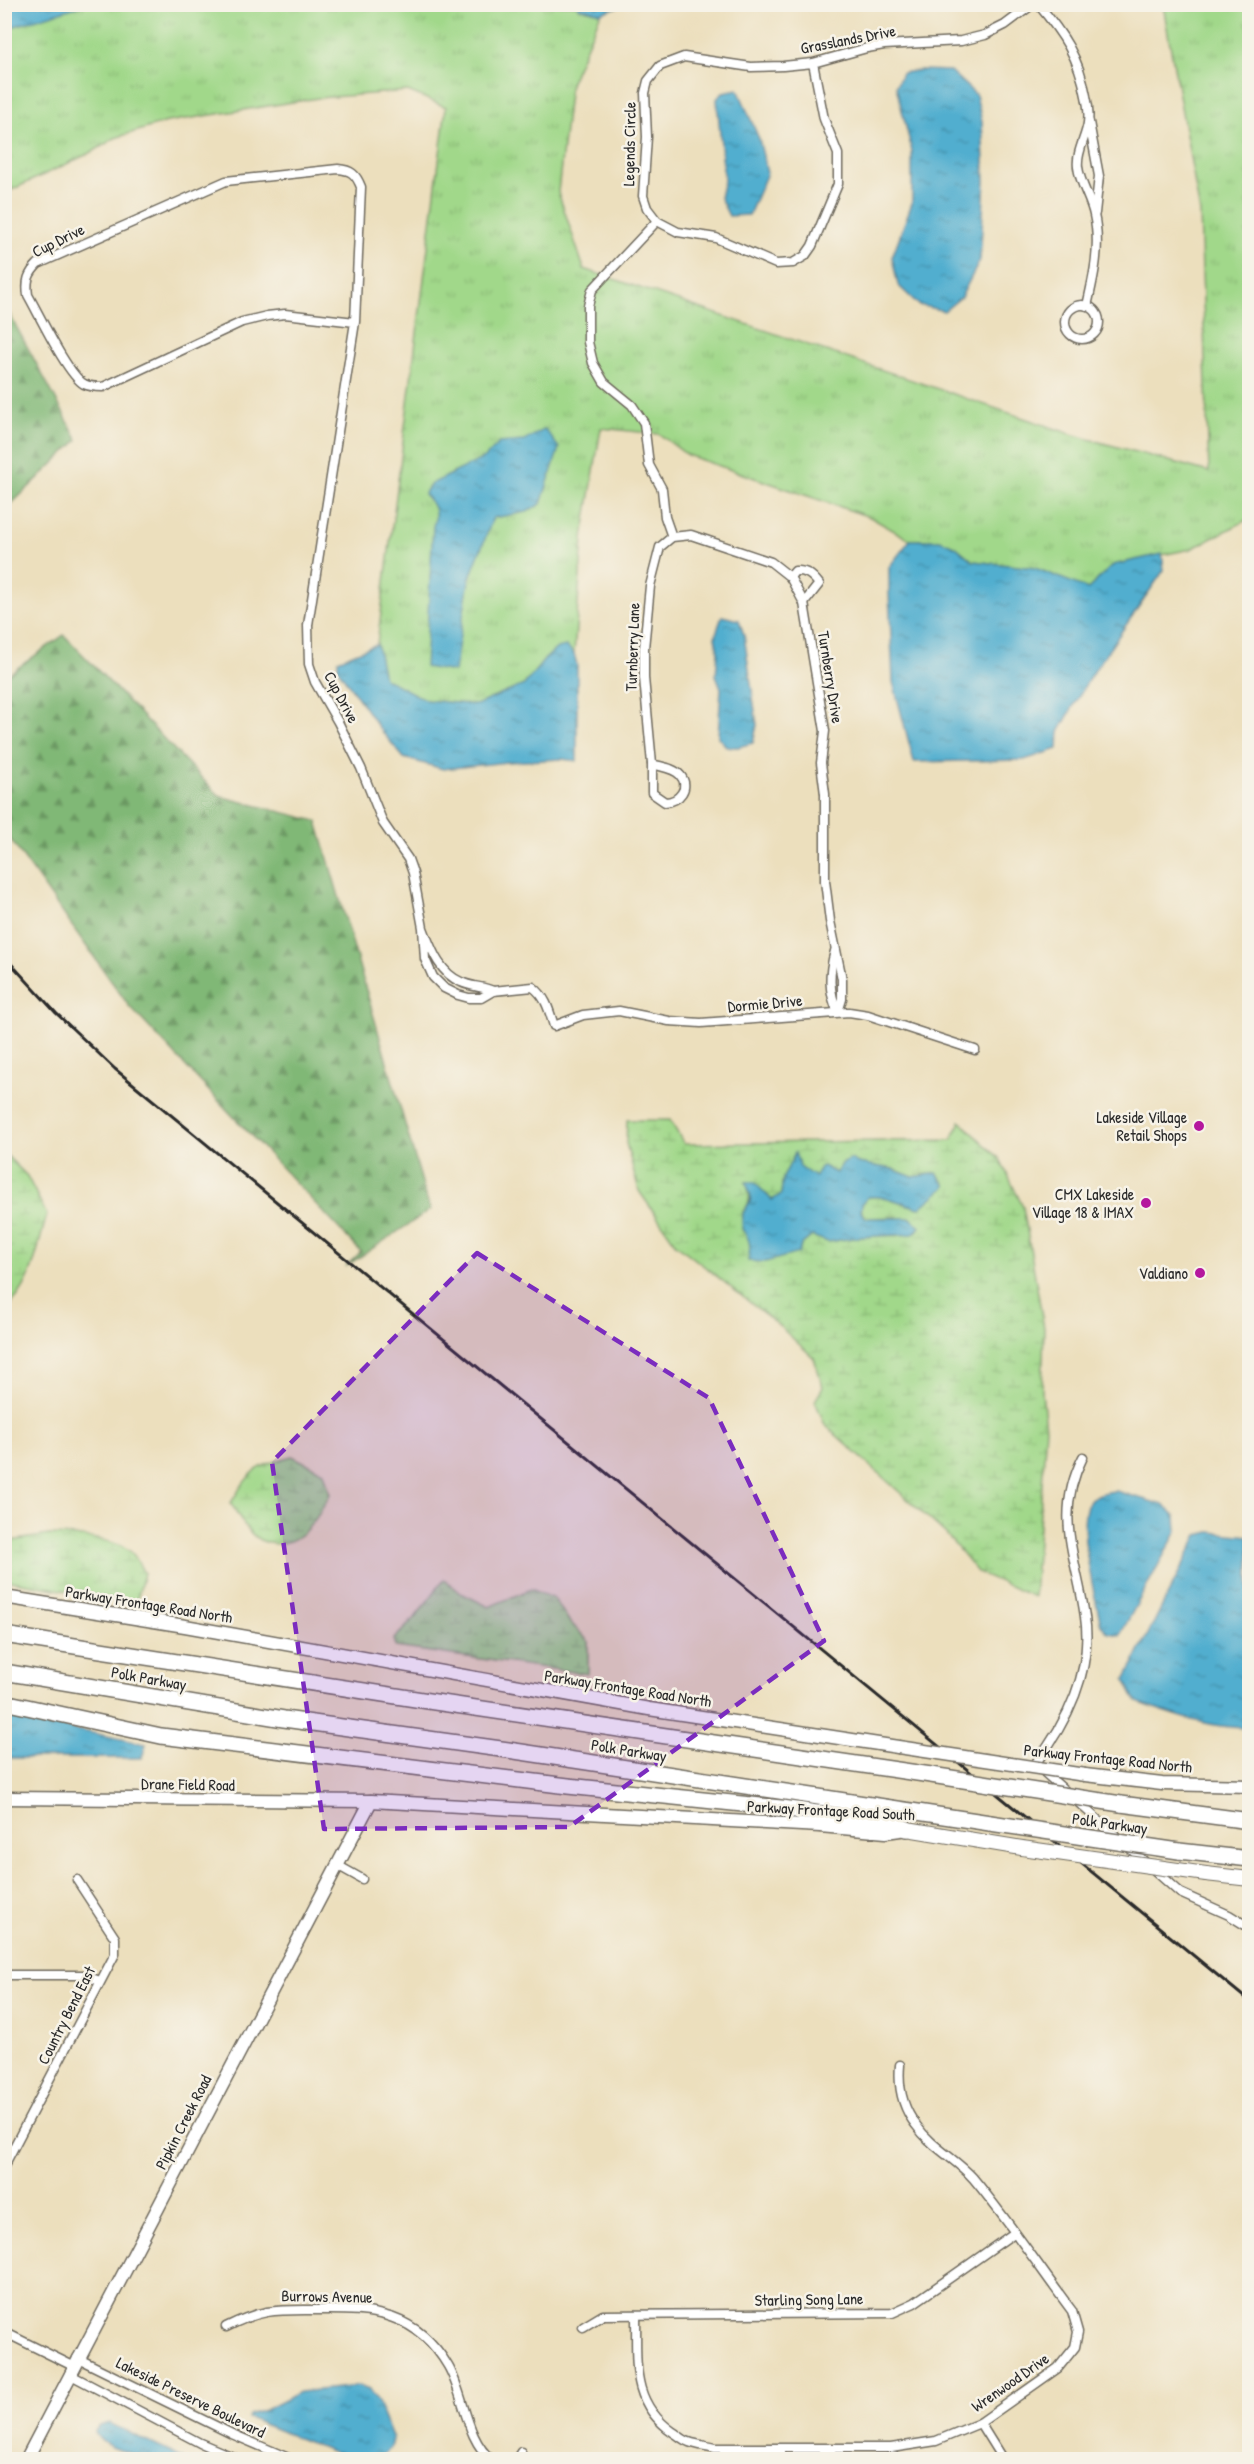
<svg xmlns="http://www.w3.org/2000/svg" width="1254" height="2464" font-family="'Patrick Hand',sans-serif">
  <defs>
    <pattern id="grass-tufts" width="24" height="20" patternUnits="userSpaceOnUse" patternTransform="scale(1.5)"><rect width="24" height="20" fill="#a1d88a"/><path d="M3 7l-1-3M5 7V3M7 7l1-3M15 17l-1-3M17 17v-4M19 17l1-3" fill="none" stroke="#8bba77"/></pattern>
    <pattern id="forest-firs" width="22" height="20" patternUnits="userSpaceOnUse" patternTransform="scale(1.5)"><rect width="22" height="20" fill="#80b876"/><path d="M5 1l3.5 6h-7zM16 11l3.5 6h-7z" fill="#699661"/></pattern>
    <pattern id="wetland-marsh" width="20" height="14" patternUnits="userSpaceOnUse" patternTransform="scale(1.5)"><rect width="20" height="14" fill="#a1d88a"/><path d="M1 5h8M5 5V1M11 12h8M15 12V8" fill="none" stroke="#8bba77"/></pattern>
    <pattern id="water-ripples" width="26" height="14" patternUnits="userSpaceOnUse" patternTransform="scale(1.5)"><rect width="26" height="14" fill="#51aecf"/><path d="M2 4q2-2 4 0t4 0M15 11q2-2 4 0t4 0" fill="none" stroke="#438ea8"/></pattern>
  </defs>
  <rect width="100%" height="100%" fill="#f7f3e8"/>
  <filter id="ink" filterUnits="userSpaceOnUse"><feTurbulence type="fractalNoise" baseFrequency=".0167" numOctaves="2"/><feDisplacementMap in="SourceGraphic" scale="12" xChannelSelector="R" yChannelSelector="G"/><feConvolveMatrix kernelMatrix="1 2 1 2 8 2 1 2 1" color-interpolation-filters="sRGB"/></filter>
  <filter id="wash" filterUnits="userSpaceOnUse"><feTurbulence type="fractalNoise" baseFrequency=".008" numOctaves="4" result="noise"/><feDisplacementMap in="SourceGraphic" scale="24" xChannelSelector="R" yChannelSelector="G"/><feGaussianBlur stdDeviation="1.35" result="paint"/><feColorMatrix in="noise" values="0 0 0 0 0 0 0 0 0 0 0 0 0 0 0 0 0 1.4 0 .05"/><feComposite in="paint" operator="in"/></filter>
  <g filter="url(#wash)">
    <rect width="100%" height="100%" fill="#ecdfbd"/>
    <path fill="url(#grass-tufts)" stroke="#66825a" stroke-width="1.5" d="M83,4L577,5L578,7L601,13L570,84L558,192L584,269L1074,435L1209,472L1200,213L1163,5H1249V519L1191,549L1113,565L1088,589L1035,568L973,561L956,547L940,540H910L870,517L687,455L659,434L601,428L583,538L574,654L566,646L545,659L524,685L476,705L426,700L383,678L377,644L446,107L408,91L318,98L167,122L115,138L94,151L5,193V29Z"/>
    <g fill="url(#forest-firs)" stroke="#567250" stroke-width="1.5">
      <path d="M5,306L78,440L5,510H4Z"/>
      <path d="M64,635L219,796L317,821L430,1210L345,1267L361,1252L129,1006L5,832V677Z"/>
    </g>
    <g fill="url(#wetland-marsh)" stroke="#66825a" stroke-width="1.5" fill-rule="evenodd">
      <path d="M627,1120H670L684,1144L952,1140L960,1121L1000,1159L1023,1207L1044,1328L1042,1392L1046,1428L1034,1597L977,1572L946,1534L825,1425L815,1401L823,1387L814,1358L776,1323L676,1244L639,1191L626,1143ZM795,1154L799,1167L815,1177L823,1166L836,1173L842,1164L858,1163L892,1169L913,1177L937,1173L946,1185L920,1208C902,1204 888,1195 868,1197L862,1204L861,1212L866,1218L897,1217L918,1230L913,1234L859,1237L828,1242L812,1236L801,1245L800,1249L749,1261L751,1247L743,1213C751,1201 751,1196 746,1182L754,1183L772,1200L781,1194L783,1178Z"/>
      <path d="M5,1154L27,1176L47,1215C37,1247 33,1288 5,1309Z"/>
      <path d="M292,1456L324,1472L330,1494C317,1521 295,1555 260,1540C248,1534 238,1515 231,1503C251,1469 255,1467 292,1456Z"/>
      <path d="M49,1535C68,1535 119,1538 132,1553C137,1558 140,1567 144,1573L136,1603L5,1580V1542Z"/>
      <path d="M444,1579L461,1593L489,1607L531,1589L554,1599L569,1621L588,1641V1674L396,1647L394,1639L415,1618Z"/>
    </g>
    <g fill="url(#water-ripples)" stroke="#3e6c7d" stroke-width="1.5">
      <path d="M5,4H83V5L5,29Z"/>
      <path d="M577,5V4L623,5L601,13L578,7Z"/>
      <path d="M921,70L950,71L976,95L982,122L985,181L980,260L961,297L944,311L919,305L898,285L892,257L912,203V151L896,86L902,73Z"/>
      <path d="M738,89L759,139L767,173L749,215L729,216L720,198L724,179L717,99L723,92Z"/>
      <path d="M545,429L559,448L541,504L527,512L493,518L469,580L454,672L425,667L433,526C439,513 433,503 424,494L431,484L486,457L499,443L524,441Z"/>
      <path d="M910,540H940L956,547L973,561L1035,568L1088,589L1113,565L1162,554L1164,570L1088,680L1059,732L1058,749L1024,760L914,762L893,682L889,593V567Z"/>
      <path d="M722,616L739,620L744,635L757,725L753,743L738,747H727L718,737L721,688L716,675L718,652L715,637Z"/>
      <path d="M377,644L384,678L426,700L476,705L524,685L545,659L557,648L566,646L574,654L577,665V761L562,759L507,762L443,769L404,758L379,728L338,669V660Z"/>
      <path d="M795,1153L800,1167L815,1177L820,1167L823,1166L836,1173L842,1164L851,1159L858,1163L892,1169L913,1177L937,1173L946,1186L920,1208C902,1204 888,1195 868,1197L862,1204L861,1212L866,1218H911L920,1227L913,1234L859,1237L828,1242L812,1236L801,1245L799,1253L765,1262L748,1261C751,1247 751,1240 742,1229L743,1213L750,1202L751,1197L746,1182H754L772,1200L781,1194L783,1178Z"/>
      <path d="M1116,1491L1163,1505L1176,1516L1177,1531L1120,1635L1108,1633L1101,1625C1096,1598 1076,1526 1088,1504C1094,1493 1105,1492 1116,1491Z"/>
      <path d="M1210,1532L1249,1536V1728C1209,1728 1174,1715 1137,1702L1125,1680L1198,1535Z"/>
      <path d="M5,1715L146,1744L142,1758H5Z"/>
      <path d="M358,2386L369,2390L377,2400L393,2439L391,2448L378,2459H351L248,2418L249,2415L265,2410L299,2392Z"/>
      <path d="M109,2423L184,2459C164,2460 101,2454 95,2431L99,2426Z"/>
    </g>
  </g>
  <g filter="url(#ink)">
    <g fill="none" stroke-linecap="round" stroke-linejoin="round">
      <defs>
        <g id="street">
          <path d="M1038,4C1063,34 1079,57 1086,96C1088,104 1089,115 1088,123C1086,137 1076,153 1078,167C1080,184 1091,199 1094,215C1101,245 1094,276 1087,306"/>
          <path d="M813,63L824,119L838,154V184L812,246L805,256L793,263L776,264L716,238L678,232L657,221L647,208L643,196L647,137L645,93L648,81L660,66L684,57L751,67L783,66L813,63L867,48L884,45L961,41L985,35L1005,25L1033,4"/>
          <path d="M1089,122L1099,176L1095,213"/>
          <path d="M657,221L592,290L588,306V342L593,363L604,382L632,405L644,423L649,465L662,489L665,517L672,537"/>
          <circle cx="1082" cy="322" r="17"/>
          <path d="M355,322L285,314L267,316L242,322L103,387C97,387 90,387 84,384C67,374 39,314 28,295C26,281 28,274 38,264L226,181L338,169C351,170 356,174 361,187L355,322L308,625L309,664L315,682L338,722L361,768L383,823L408,859L413,873L423,928L425,959L433,977L444,988L458,995L469,998H481L493,991C482,986 471,987 461,982C439,973 431,948 423,928"/>
          <path d="M790,577L795,571C806,570 812,575 819,584L804,603"/>
          <path d="M652,764L644,678V648L650,586L660,547L672,537L691,535L771,562L790,577L804,603L825,731L821,763L825,794V881L830,921L842,979V999L838,1012"/>
          <path d="M652,764C661,767 674,768 680,775C691,787 679,802 665,802L652,793Z"/>
          <path d="M835,951C829,973 828,991 838,1012"/>
          <path d="M493,991L533,987C546,997 549,1010 554,1026L583,1015L619,1011L669,1021L701,1023L849,1012L868,1015L975,1050"/>
          <path d="M1083,1457C1053,1516 1077,1558 1085,1617C1093,1670 1067,1723 1035,1764L1180,1893L1229,1915L1250,1928"/>
          <path d="M337,1865L362,1879"/>
          <path d="M4,1975H83L100,1981"/>
          <path d="M4,2166L115,1954V1938L77,1880"/>
          <path d="M636,2315C637,2362 630,2402 673,2432C678,2435 683,2440 689,2442C697,2445 707,2446 715,2448H891L936,2441L980,2423L1058,2368L1075,2347L1078,2332L1072,2311C1039,2267 1008,2220 973,2178C956,2159 931,2147 916,2125C902,2107 898,2087 900,2065"/>
          <path d="M226,2327C263,2308 278,2310 319,2310C374,2309 417,2313 448,2366C464,2393 466,2441 492,2460"/>
          <path d="M583,2327L603,2315L892,2313L914,2303L1014,2233"/>
          <path d="M4,2332L73,2366"/>
          <path d="M77,2358L232,2434L293,2460"/>
          <path d="M69,2374L200,2443L240,2460"/>
          <path d="M980,2423L1003,2460"/>
          <path d="M780,2449V2460"/>
          <path d="M516,2460L521,2452"/>
        </g>
        <g id="secondary">
          <path d="M4,1597L185,1626L649,1709L898,1747"/>
          <path d="M1085,1775L1162,1784L1250,1786"/>
          <path d="M4,1798L371,1801L820,1826L886,1832L907,1829"/>
          <path d="M26,2460L371,1801"/>
        </g>
        <g id="primary">
          <path d="M907,1829L1022,1848"/>
          <path d="M1206,1874L1250,1879"/>
        </g>
        <g id="highway">
          <path d="M4,1635L435,1702L931,1775"/>
          <path d="M4,1672L284,1719L508,1750L990,1823"/>
          <path d="M4,1702L161,1736L568,1786L781,1808L895,1824L907,1829"/>
          <path d="M1121,1804L1250,1821"/>
          <path d="M1179,1851L1250,1859"/>
        </g>
      </defs>
      <use href="#street" stroke="#6f6a5e" stroke-width="11"/>
      <use href="#secondary" stroke="#6f6a5e" stroke-width="15"/>
      <use href="#primary" stroke="#6f6a5e" stroke-width="16"/>
      <use href="#highway" stroke="#6f6a5e" stroke-width="18"/>
      <use href="#street" stroke="#fff" stroke-width="8"/>
      <use href="#secondary" stroke="#fff" stroke-width="12"/>
      <use href="#primary" stroke="#fff" stroke-width="14"/>
      <use href="#highway" stroke="#fff" stroke-width="15"/>
      <path stroke="#2b2b2b" stroke-width="3" d="M4,956L56,1013L115,1069L1250,2002"/>
      <defs>
        <path id="secondary-bridge" d="M898,1747L1085,1775"/>
        <path id="primary-bridge" d="M1022,1848L1206,1874"/>
        <g id="highway-bridge">
          <path d="M931,1775L1121,1804"/>
          <path d="M990,1823L1179,1851"/>
        </g>
      </defs>
      <use href="#secondary-bridge" stroke="#6f6a5e" stroke-width="15" stroke-linecap="butt"/>
      <use href="#primary-bridge" stroke="#6f6a5e" stroke-width="16" stroke-linecap="butt"/>
      <use href="#highway-bridge" stroke="#6f6a5e" stroke-width="18" stroke-linecap="butt"/>
      <use href="#secondary-bridge" stroke="#fff" stroke-width="12"/>
      <use href="#primary-bridge" stroke="#fff" stroke-width="14"/>
      <use href="#highway-bridge" stroke="#fff" stroke-width="15"/>
    </g>
  </g>
  <path fill="#7b2cbf" fill-opacity="0.2" stroke="#7b2cbf" stroke-width="4.5" stroke-dasharray="12 8" stroke-linejoin="round" d="M477,1253L709,1398L824,1641L569,1827L324,1829L272,1462Z"/>
  <g fill="#b5179e" stroke="#f7f3e8" stroke-width="2">
    <circle cx="1199" cy="1126" r="6"/>
    <circle cx="1146" cy="1203" r="6"/>
    <circle cx="1200" cy="1273" r="6"/>
  </g>
  <g text-anchor="middle" dominant-baseline="central" stroke-width="5" stroke-linejoin="round" paint-order="stroke">
    <g font-size="16" fill="#2b2b2b" stroke="#f7f3e8">
      <text transform="translate(848 39) rotate(-11)">Grasslands Drive</text>
      <text transform="translate(629 144) rotate(-89)">Legends Circle</text>
      <text transform="translate(58 240) rotate(-26)">Cup Drive</text>
      <text transform="translate(632 647) rotate(-88)">Turnberry Lane</text>
      <text transform="translate(831 677) rotate(81)">Turnberry Drive</text>
      <text transform="translate(342 697) rotate(62)">Cup Drive</text>
      <text transform="translate(765 1003) rotate(-5)">Dormie Drive</text>
      <text transform="translate(149 1604) rotate(9)">Parkway Frontage Road North</text>
      <text transform="translate(149 1678) rotate(10)">Polk Parkway</text>
      <text transform="translate(628 1688) rotate(9)">Parkway Frontage Road North</text>
      <text transform="translate(629 1750) rotate(9)">Polk Parkway</text>
      <text transform="translate(1108 1758) rotate(6)">Parkway Frontage Road North</text>
      <text transform="translate(188 1784) rotate(1)">Drane Field Road</text>
      <text transform="translate(831 1810) rotate(3)">Parkway Frontage Road South</text>
      <text transform="translate(1110 1823) rotate(8)">Polk Parkway</text>
      <text transform="translate(66 2015) rotate(-63)">Country Bend East</text>
      <text transform="translate(183 2122) rotate(-63)">Pipkin Creek Road</text>
      <text transform="translate(327 2296) rotate(1)">Burrows Avenue</text>
      <text transform="translate(809 2299) rotate(-1)">Starling Song Lane</text>
      <text transform="translate(1010 2382) rotate(-35)">Wrenwood Drive</text>
      <text transform="translate(191 2397) rotate(26)">Lakeside Preserve Boulevard</text>
    </g>
    <g font-size="16" fill="#2b2b2b" stroke="#f7f3e8" text-anchor="end">
      <text x="1187" y="1117">Lakeside Village<tspan x="1187" dy="18">Retail Shops</tspan></text>
      <text x="1134" y="1194">CMX Lakeside<tspan x="1134" dy="18">Village 18 &amp; IMAX</tspan></text>
      <text x="1188" y="1273">Valdiano</text>
    </g>
  </g>
  <rect width="1254" height="2464" fill="none" stroke="#f7f3e8" stroke-width="24"/>
</svg>
